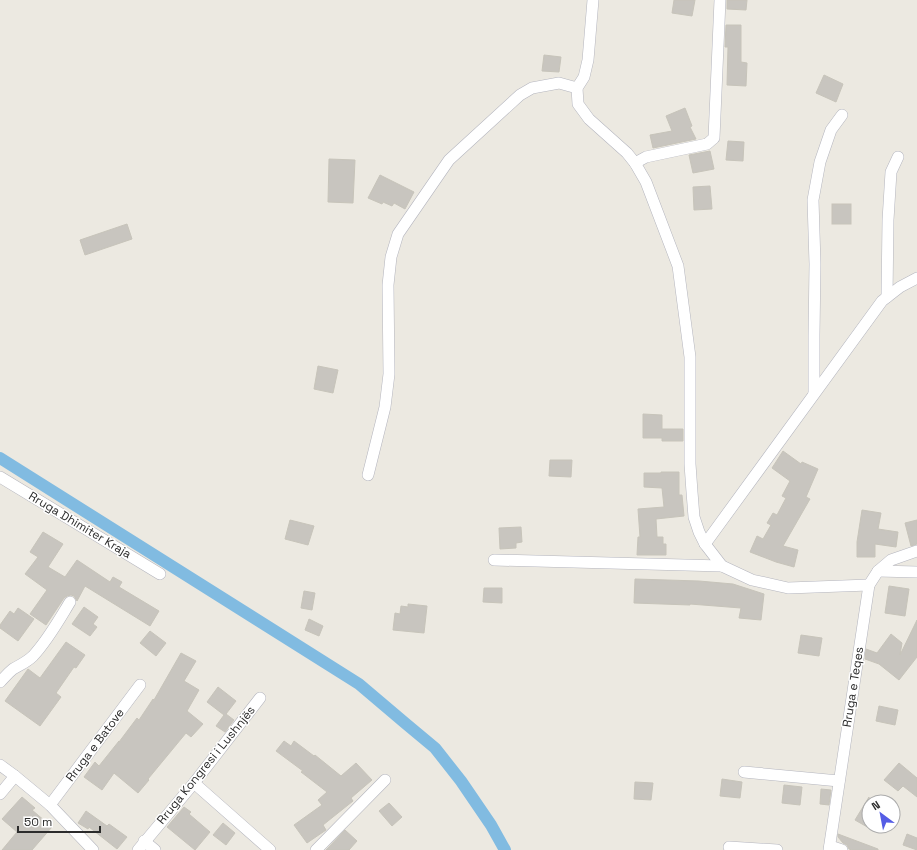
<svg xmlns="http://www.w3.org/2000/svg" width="917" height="850" font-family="'Space Grotesk',sans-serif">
  <rect width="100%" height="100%" fill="#ece9e1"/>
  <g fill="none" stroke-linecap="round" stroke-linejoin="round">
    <path stroke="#81bbe1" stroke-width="12" d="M0,458L359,684L405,723L435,748L461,781L491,825L505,850"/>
  </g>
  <g fill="#c8c5bf" stroke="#c7c4ba">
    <path d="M674,0H695L692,16L672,13Z"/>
    <path d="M727,0H747L746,10L727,9Z"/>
    <path d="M726,25H741V62L747,63L746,86L727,85L728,47H725Z"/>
    <path d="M544,55L561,57L559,72L542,71Z"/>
    <path d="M824,75L843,84L836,102L816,93Z"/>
    <path d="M685,108L692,126L690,127L696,139L653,148L650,135L672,131L666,116Z"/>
    <path d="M728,141L744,142L743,161L726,160Z"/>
    <path d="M710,151L714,169L693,173L689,155Z"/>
    <path d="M329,159L355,160L353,203L328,202Z"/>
    <path d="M380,175L414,192L405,209L394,203L392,206L383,202L382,204L368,198Z"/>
    <path d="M710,186L712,209L694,210L693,187Z"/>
    <rect x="832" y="204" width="19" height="20"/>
    <path d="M127,224L132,239L85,255L80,240Z"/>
    <path d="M318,366L338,370L333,393L314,389Z"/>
    <path d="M643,414L662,415V429H683V441H662V438H643Z"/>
    <path d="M783,451L801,464L802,462L818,469L806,497L810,499L783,546L798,550L794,567L776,562L750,552L757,536L763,539L771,525L767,523L773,513L777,515L786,498L782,496L790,481L772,468Z"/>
    <path d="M550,460H572L571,477L549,476Z"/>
    <path d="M661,472H679V495H682L684,516L656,519L657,537H663V544H666V555H637L638,537H640L638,509L664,507L662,488L644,487V473H661Z"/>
    <path d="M862,510L881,513L878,529L898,532L896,547L875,544V557H857V542Z"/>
    <path d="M290,520L314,526L308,545L285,539Z"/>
    <path d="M917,520V544L911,546L905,523Z"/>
    <path d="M521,527L522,542L516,543V548L500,549L499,528Z"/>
    <path d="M43,532L63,544L48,567L65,577L77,560L110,582L113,577L122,582L119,587L159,611L150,626L85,586L77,601L74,596L71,595L67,596L64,598L46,625L30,614L47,590L25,574L38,557L30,552Z"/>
    <path d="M635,579L699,581L733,584L764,594L761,620L739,618L741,608L690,604V605L634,603Z"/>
    <path d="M889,586L909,589L905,616L885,613Z"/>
    <path d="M484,588H502V603L483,602Z"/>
    <path d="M304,591L315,593L312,610L301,608Z"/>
    <path d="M408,604L427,606L424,633L393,630L395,613L400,614L401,606L408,607Z"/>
    <path d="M84,607L98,617L93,624L97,627L90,636L72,624Z"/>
    <path d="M18,608L34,619L18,641L0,628V625L10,611L14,614Z"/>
    <path d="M309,619L323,626L319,636L305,630Z"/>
    <path d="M917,620V657L899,680L879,664L865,659L866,649L877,653L891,634L902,643L900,655Z"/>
    <path d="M150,631L166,643L156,656L140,643Z"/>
    <path d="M801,635L822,638L819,656L798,653Z"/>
    <path d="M66,642L85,655L76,668L74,667L56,693L61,697L40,726L5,701L28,669L40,678Z"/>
    <path d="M181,653L196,661L184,681L199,690L187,711L203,724L191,737L186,733L148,779L149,780L138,793L114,773L102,790L84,777L95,762L99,766L119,741V742L137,718L139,720L153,699L154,700Z"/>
    <path d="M218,687L236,701L226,714L234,720L225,732L216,726L224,715L207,702Z"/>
    <path d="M879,706L898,710L895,725L876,721Z"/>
    <path d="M284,741L291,746L294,741L314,756L315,755L341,776L356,763L372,780L351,798L353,801L323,825L326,830L307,843L294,825L322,805L318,800L327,792L301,772L303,771L276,751Z"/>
    <path d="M899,763L917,778V797L903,786L898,791L884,780Z"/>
    <path d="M722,779L742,782L740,798L720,796Z"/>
    <path d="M635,782L653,783L651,800L634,799Z"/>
    <path d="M784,785L802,787L800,805L782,803Z"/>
    <path d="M821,789L831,790L829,805L820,804Z"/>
    <path d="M22,797L35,808L32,810L52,827L32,850H2L17,832L2,819Z"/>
    <path d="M869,797V828L855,820Z"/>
    <path d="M389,803L402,817L392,826L379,811Z"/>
    <path d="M184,807L191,812L189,814L210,832L195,850L167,827Z"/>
    <path d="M86,811L107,826L109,824L127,837L117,849L89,827L88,829L78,823Z"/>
    <path d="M223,823L235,833L226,845L213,835Z"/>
    <path d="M345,830L357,841L349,850H326Z"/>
    <path d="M838,834L878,849V850H852L849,849L847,845L843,843L838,837Z"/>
    <path d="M907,834L917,838V850L903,845Z"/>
  </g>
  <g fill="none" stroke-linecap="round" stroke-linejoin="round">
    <defs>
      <g id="minor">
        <path d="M593,0L588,60L584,77L577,88L578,104L589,119L627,153L635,163L646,182L678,266L690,357V464L692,492L694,517L699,532L705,544L722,566L752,580L788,588L869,585"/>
        <path d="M635,163L646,157L707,144L714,138L720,0"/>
        <path d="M887,297L888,220L891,172L898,157"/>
        <path d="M814,393V335L815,264L813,200L820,162L831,130L842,115"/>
        <path d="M368,475L385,407L389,374L388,285L391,257L398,234L449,160L520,95L532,88L559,83L577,88"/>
        <path d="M0,477L160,574"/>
        <path d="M705,544L882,301L900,287L917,278"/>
        <path d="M494,560L722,566"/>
        <path d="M878,571L917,572"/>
        <path d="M0,682C4,678 8,673 13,669C20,665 27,662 33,656C48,640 59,620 70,602"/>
        <path d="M0,765L15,776L50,805L93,850"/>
        <path d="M744,772L839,781"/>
        <path d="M194,783L270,850"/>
        <path d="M0,794L15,776"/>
        <path d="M50,805L140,685"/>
        <path d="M144,841L155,850"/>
        <path d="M830,846L842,850"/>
        <path d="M729,847L777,850"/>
        <path d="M138,850L194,783L260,698"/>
        <path d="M316,850L385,780"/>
        <path d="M829,850L869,585L878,571L891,560L917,551"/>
      </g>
    </defs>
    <use href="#minor" stroke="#b4b5be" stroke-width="12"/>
    <use href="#minor" stroke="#fff" stroke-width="11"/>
  </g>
  <g text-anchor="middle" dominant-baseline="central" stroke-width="3" stroke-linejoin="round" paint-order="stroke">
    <g font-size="12" fill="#2c2c2c" stroke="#fff">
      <text transform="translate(80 525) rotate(31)">Rruga Dhimiter Kraja</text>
      <text transform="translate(853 687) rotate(-81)">Rruga e Teqes</text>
      <text transform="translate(95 745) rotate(-53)">Rruga e Batove</text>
      <text transform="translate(206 765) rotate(-51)">Rruga Kongresi i Lushnjës</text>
    </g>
  </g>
  <g transform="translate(881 814) rotate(328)"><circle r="19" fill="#ffffff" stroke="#ababab"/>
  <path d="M0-3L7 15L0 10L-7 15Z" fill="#555de5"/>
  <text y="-6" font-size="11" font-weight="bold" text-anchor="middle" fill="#2c2c2c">N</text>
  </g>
  <path d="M18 826v6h82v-6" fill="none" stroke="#2c2c2c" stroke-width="2"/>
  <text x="24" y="826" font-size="12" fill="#2c2c2c" stroke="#ffffff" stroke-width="3" paint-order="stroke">50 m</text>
</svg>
